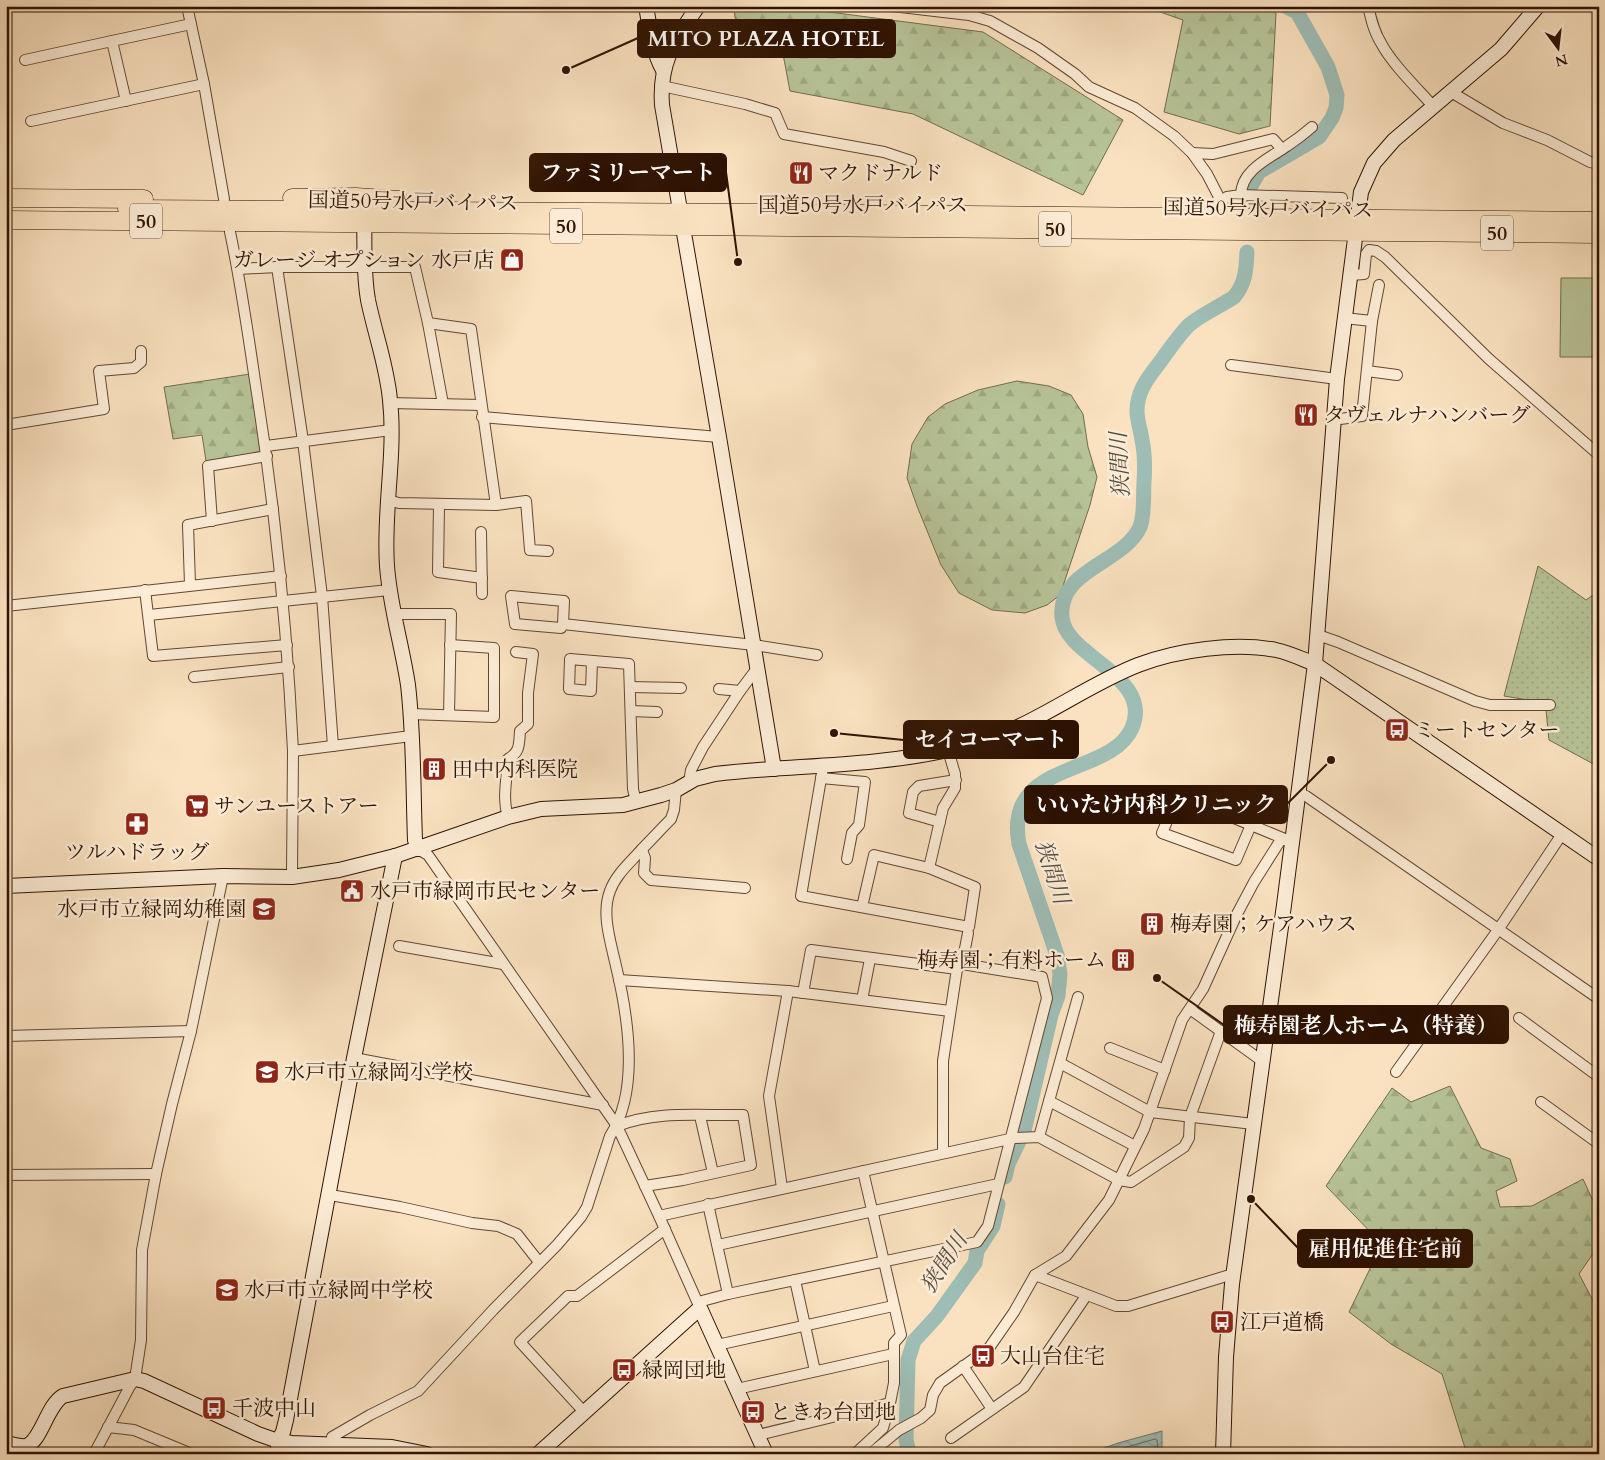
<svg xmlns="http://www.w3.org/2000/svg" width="1605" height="1460" font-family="Cardo,'Noto Serif JP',serif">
  <defs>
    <pattern id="forest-firs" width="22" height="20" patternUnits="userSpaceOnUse" patternTransform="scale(1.25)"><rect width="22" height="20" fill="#b7c498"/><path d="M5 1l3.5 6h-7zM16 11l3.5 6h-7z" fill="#9ea881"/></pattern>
    <pattern id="park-dots" width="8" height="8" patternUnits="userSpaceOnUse" patternTransform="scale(1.25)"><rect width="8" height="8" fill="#b7c498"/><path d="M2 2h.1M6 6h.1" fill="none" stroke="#9ea881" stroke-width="1.8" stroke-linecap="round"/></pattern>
    <pattern id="water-waves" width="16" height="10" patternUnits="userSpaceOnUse" patternTransform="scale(1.25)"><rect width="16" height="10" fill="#9ebdb5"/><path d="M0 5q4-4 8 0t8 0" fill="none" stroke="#88a29a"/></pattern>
  </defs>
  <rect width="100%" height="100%" fill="#fae2c0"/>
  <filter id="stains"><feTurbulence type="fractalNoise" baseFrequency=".004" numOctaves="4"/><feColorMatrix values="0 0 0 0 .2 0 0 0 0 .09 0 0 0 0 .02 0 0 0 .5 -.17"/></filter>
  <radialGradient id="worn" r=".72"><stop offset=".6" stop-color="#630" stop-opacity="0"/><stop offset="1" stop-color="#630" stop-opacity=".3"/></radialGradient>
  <path fill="#b7c498" stroke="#736c4d" d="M1561,278H1599V357H1560Z"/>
  <g fill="url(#forest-firs)" stroke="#736c4d">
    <path d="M734,6H783L983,32L1123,120L1083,195L913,114L790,91L783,54L735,18Z"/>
    <path d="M1143,6H1267L1276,13L1270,126L1239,134L1164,112L1183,20Z"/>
    <path d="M250,374L261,454L206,461L202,435L173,439L164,387Z"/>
    <path d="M1017,381L1049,386L1071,395L1083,414L1088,447L1097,477L1090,505L1060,595L1047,605L1025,613L992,610L959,593L941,565L917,506L907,478L912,444L928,417L945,404L978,390Z"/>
    <path d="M1450,1086L1481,1148L1510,1159L1517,1181L1496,1191L1500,1207L1532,1206L1583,1179L1599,1214V1245L1579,1274L1599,1312V1454H1465V1448L1442,1374L1391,1344L1349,1312L1382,1244L1326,1186L1392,1088L1411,1102Z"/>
  </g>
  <path fill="url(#park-dots)" stroke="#736c4d" d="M1538,566L1586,600L1599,591V767L1549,740L1545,700L1534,701L1504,696Z"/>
  <path fill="url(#water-waves)" stroke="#72796d" d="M1162,1431V1454H1087L1118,1443Z"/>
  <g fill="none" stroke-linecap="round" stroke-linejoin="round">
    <path stroke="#66685c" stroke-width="1" d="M1102,1454L1155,1439L1157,1440L1158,1454"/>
    <g stroke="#9ebdb5" stroke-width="15">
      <path d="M1248,191L1259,172L1319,137L1332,118L1336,108L1337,95L1328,67L1297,12L1285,6"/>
      <path d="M1247,208V198"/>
      <path d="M1005,1177L1008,1164L1024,1131L1051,1015L1058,996L1060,974L1057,955L1019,844C1003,759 1110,778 1132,728C1154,676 1065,657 1062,617C1057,570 1124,563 1140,527C1145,514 1143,496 1144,482C1145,468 1145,454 1142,440C1141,431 1137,421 1137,411C1137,388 1151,375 1163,358C1171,347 1179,335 1189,325C1202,314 1219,307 1234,297C1246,283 1246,269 1247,252"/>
      <path d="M909,1454L906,1439L908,1360L914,1341L937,1316L975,1263L977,1251L993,1226L998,1204"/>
    </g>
    <defs>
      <g id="street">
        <path d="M187,6L204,84L224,199"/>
        <path d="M892,6L969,15L990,21L1038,48L1075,74L1089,87L1135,108L1174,136L1192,153L1207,174L1221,201"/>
        <path d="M1368,6C1371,19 1374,32 1381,43C1392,64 1417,88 1433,106"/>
        <path d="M112,41L191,24"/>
        <path d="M25,60L112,41L126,101"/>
        <path d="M662,86L745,104L775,113L784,134L884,152L911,161"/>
        <path d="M1451,92L1503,123L1547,140L1590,162L1599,164"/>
        <path d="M31,121L204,84"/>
        <path d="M1192,153L1213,154L1273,139L1282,149"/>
        <path d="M1241,195C1241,170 1270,158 1287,146C1296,140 1304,134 1312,127"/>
        <path d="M1221,207V201L1227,197L1241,195L1342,198"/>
        <path d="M230,232C240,279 247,326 254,374C274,499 287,624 293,751L411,736"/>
        <path d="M277,267L303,441L322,596L333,746"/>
        <path d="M238,269L277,267H415L428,323L471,329L496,505L399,503L387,500"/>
        <path d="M1351,275L1364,274L1366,254L1369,250L1376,251L1385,257L1489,359L1599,455"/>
        <path d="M1344,318L1372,321L1379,285"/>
        <path d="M428,323L443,404"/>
        <path d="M1231,365L1337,379"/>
        <path d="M1367,371L1397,375"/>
        <path d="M390,403L481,405"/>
        <path d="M482,417L719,437"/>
        <path d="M1333,420L1362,416L1372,321"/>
        <path d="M6,425L104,409L99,371L134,368L141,362V351"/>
        <path d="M266,446L391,430"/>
        <path d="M439,504L438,572L482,578"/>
        <path d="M496,505L526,501L530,550L548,551"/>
        <path d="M212,521L208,466L267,456"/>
        <path d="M481,532L482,594"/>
        <path d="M190,584L188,525L273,509"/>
        <path d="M145,590L153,656L287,645"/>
        <path d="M6,606L281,576"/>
        <path d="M394,614H451L449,715"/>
        <path d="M149,615L389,590"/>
        <path d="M563,624L561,628L515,624L511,596L564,601L563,624L754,645L817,655"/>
        <path d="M1318,635L1338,642L1475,701L1490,705H1550"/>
        <path d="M592,661L591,691L569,689L570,659L629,664L633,789L636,802"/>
        <path d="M194,677L289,667"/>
        <path d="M630,687L681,688"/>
        <path d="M719,689L740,691"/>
        <path d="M631,711L657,712"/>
        <path d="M411,714L494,717V648L450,645"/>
        <path d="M823,767L801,896L969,927L975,887L929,868L874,855L862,907"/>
        <path d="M821,778L865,782L859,825L852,833L847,859"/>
        <path d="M689,782L691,770L703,747L740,691L758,667"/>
        <path d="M1298,792L1306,796L1599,999"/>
        <path d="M508,817C502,798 507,779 508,759C520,752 519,745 520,731L528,724V693L533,654L516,652"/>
        <path d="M940,822L909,813L913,792L919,786L956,780"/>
        <path d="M1251,825L1236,860L1162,833L1178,795L1285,839"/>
        <path d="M418,849L428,855L617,1126L659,1216L700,1308"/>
        <path d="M642,850L645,858L644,873L651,880L745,888"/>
        <path d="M929,868L943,808L955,788V774L948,750"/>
        <path d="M292,877L293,751"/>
        <path d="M399,946L503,964"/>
        <path d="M962,964L968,933"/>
        <path d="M619,980L788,991L950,1011"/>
        <path d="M862,1000L870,959"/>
        <path d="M1190,1009L1262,1061"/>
        <path d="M1519,1018L1599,1077"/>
        <path d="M6,1036L191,1031"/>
        <path d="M1110,1048L1165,1070"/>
        <path d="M354,1058L603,1105"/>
        <path d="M1060,1063L1150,1112L1253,1124"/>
        <path d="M1396,1072L1498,930L1562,834"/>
        <path d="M1049,1101L1135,1146"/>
        <path d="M1541,1102L1599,1144"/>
        <path d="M700,1116L713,1173"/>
        <path d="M617,1126C657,1110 701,1116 743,1115L751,1165L683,1180L645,1186"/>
        <path d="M1039,1137L1078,997"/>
        <path d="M943,1153V1061L957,969"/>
        <path d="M6,1175L156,1174"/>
        <path d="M782,1188L769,1096L788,991"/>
        <path d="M330,1195L400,1207L472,1223L498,1226L517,1234L539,1262"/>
        <path d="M708,1204L728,1294"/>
        <path d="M659,1216L1014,1138L1039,1137L1119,1180L1131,1182L1184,1147L1189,1138L1190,1117L1221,1031"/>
        <path d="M718,1245L998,1184"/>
        <path d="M1035,1275L1116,1306H1128L1233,1274"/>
        <path d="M795,1280L815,1371"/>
        <path d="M700,1308L702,1301L728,1294L977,1242L988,1226L1047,998L1042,977L962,964L957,969L811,950L803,993"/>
        <path d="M717,1345L893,1306"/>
        <path d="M963,1366L992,1409"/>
        <path d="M737,1389L893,1354"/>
        <path d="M584,1412L520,1342L568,1296H577L665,1229"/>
        <path d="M108,1427L134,1430L192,1454"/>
        <path d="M758,1435L890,1403"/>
        <path d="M951,1438L1024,1387L1086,1296"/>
        <path d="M331,1444L332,1437L370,1415L418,1391L493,1310L557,1245L581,1217L587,1207L610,1136C640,1091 628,1016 616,966C611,943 601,914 610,891C616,874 631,862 642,849C652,839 661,829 671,819L674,810L676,790"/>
        <path d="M94,1454L130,1386L135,1379L141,1340L142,1250L156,1174L172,1104L191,1031L223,876"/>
        <path d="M278,1454L276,1448L278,1441"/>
        <path d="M855,1454L883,1428L890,1403L894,1383V1343L901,1335L863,1171"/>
        <path d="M870,1454L899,1430L921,1418L930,1410L933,1395L940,1383L989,1348L1014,1312L1035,1275L1066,1256L1109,1200L1144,1129L1182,1020L1203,989L1237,914L1254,882L1280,841L1292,838"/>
      </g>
      <g id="secondary">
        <path d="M646,6C650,28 652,50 663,70"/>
        <path d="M698,6C675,41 659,61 662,105L719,437L774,769"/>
        <path d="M364,214C365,243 363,272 368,300C375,334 387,366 390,400C396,455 383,511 387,566C390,607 402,645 408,685C414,736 413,789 415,840L418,849"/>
        <path d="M6,886L223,876L292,877L339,870L395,856L508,817L541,809L623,805L661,795L676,790L695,779L715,774C793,765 871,767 948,750C973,744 998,737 1020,726C1060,707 1097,681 1138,665C1177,650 1235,642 1276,650C1290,653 1302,659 1315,664L1599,859"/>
        <path d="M278,1441L283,1432L286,1420L354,1058L395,856"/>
        <path d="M6,1443C12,1444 20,1447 26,1446C41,1442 47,1405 63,1396L135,1379L144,1381L258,1434L278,1441L292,1443L392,1447L427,1454"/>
        <path d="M538,1454L700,1308L766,1454"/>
        <path d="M1223,1454L1226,1357L1232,1284L1284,905L1315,664L1337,379L1361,192L1374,163L1394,140L1501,49L1538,6"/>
      </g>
      <g id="highway">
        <path d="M6,198L144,199"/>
        <path d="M292,198L356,197L399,200"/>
        <path d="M127,209L753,213L1599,221"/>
        <path d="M6,220C537,226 1068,231 1599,234"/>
      </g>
    </defs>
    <use href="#street" stroke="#624732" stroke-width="12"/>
    <use href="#secondary" stroke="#2f1302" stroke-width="16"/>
    <use href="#highway" stroke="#2f1302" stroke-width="19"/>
    <use href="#street" stroke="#fcecd6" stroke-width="10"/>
    <use href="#secondary" stroke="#fcecd6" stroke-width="14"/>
    <use href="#highway" stroke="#fae2c0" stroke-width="18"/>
  </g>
  <defs>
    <symbol id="restaurant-square" viewBox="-11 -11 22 22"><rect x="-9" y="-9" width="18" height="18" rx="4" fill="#8f2418" stroke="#fcecd6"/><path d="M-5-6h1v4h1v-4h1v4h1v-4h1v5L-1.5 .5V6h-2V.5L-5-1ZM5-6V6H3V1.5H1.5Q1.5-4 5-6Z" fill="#fff"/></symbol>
    <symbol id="shop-square" viewBox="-11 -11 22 22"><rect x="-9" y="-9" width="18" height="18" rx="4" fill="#8f2418" stroke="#fcecd6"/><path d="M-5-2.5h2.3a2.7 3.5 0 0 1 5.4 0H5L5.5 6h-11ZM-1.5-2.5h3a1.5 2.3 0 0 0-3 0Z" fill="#fff"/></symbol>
    <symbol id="bus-square" viewBox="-11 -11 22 22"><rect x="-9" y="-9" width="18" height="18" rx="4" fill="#8f2418" stroke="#fcecd6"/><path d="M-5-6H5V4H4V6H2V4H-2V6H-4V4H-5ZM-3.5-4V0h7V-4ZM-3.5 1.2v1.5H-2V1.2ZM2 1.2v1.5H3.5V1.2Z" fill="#fff"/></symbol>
    <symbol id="building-square" viewBox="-11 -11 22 22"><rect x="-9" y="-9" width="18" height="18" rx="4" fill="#8f2418" stroke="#fcecd6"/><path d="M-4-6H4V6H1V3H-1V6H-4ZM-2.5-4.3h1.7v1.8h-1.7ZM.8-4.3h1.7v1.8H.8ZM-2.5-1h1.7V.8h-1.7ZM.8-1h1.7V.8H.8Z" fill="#fff"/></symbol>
    <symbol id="supermarket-square" viewBox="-11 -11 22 22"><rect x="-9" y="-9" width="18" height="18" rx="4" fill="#8f2418" stroke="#fcecd6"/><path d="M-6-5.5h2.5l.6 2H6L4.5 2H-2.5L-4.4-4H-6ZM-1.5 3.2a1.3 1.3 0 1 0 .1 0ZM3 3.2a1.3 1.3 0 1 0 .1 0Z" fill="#fff"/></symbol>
    <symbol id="pharmacy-square" viewBox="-11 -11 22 22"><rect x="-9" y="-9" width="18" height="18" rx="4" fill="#8f2418" stroke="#fcecd6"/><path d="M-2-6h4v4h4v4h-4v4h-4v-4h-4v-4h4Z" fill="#fff"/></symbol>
    <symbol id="civic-square" viewBox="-11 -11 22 22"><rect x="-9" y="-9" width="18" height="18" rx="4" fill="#8f2418" stroke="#fcecd6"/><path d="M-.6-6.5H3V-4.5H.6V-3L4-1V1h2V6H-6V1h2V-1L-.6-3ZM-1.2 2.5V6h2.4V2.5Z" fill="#fff"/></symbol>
    <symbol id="school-square" viewBox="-11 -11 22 22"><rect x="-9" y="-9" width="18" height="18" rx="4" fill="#8f2418" stroke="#fcecd6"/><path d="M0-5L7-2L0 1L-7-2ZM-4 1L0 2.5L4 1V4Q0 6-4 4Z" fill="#fff"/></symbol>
  </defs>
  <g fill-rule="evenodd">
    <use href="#restaurant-square" x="787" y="159" width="28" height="28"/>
    <use href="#shop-square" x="498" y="246" width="28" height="28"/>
    <use href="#restaurant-square" x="1292" y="401" width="28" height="28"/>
    <use href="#bus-square" x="1383" y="716" width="28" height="28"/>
    <use href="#building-square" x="420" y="755" width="28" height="28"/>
    <use href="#supermarket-square" x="183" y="792" width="28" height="28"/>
    <use href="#pharmacy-square" x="123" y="810" width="28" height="28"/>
    <use href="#civic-square" x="338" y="877" width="28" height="28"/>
    <use href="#school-square" x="250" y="895" width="28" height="28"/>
    <use href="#building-square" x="1138" y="910" width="28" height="28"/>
    <use href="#building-square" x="1109" y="946" width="28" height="28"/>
    <use href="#school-square" x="253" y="1058" width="28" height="28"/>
    <use href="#school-square" x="213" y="1276" width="28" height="28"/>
    <use href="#bus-square" x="1208" y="1308" width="28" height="28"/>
    <use href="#bus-square" x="969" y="1342" width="28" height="28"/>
    <use href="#bus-square" x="610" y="1356" width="28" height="28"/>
    <use href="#bus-square" x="200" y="1394" width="28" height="28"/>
    <use href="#bus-square" x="739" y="1398" width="28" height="28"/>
  </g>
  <g text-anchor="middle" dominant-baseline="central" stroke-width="5" stroke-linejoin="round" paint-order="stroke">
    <g fill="#fcecd6" stroke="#6c5442" stroke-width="1">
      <rect x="130" y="203.5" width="32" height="35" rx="4"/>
      <rect x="550" y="208.5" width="32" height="35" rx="4"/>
      <rect x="1039" y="211.5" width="32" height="35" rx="4"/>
      <rect x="1481" y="215.5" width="32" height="35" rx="4"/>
    </g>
    <g font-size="20" font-weight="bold" fill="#2f1302">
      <text x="146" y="221">50</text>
      <text x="566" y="226">50</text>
      <text x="1055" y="229">50</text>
      <text x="1497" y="233">50</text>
    </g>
    <g font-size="21" fill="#2f1302" stroke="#fcecd6" text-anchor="start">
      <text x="818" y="173">マクドナルド</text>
      <text x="494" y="260" text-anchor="end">ガレージ オプション 水戸店</text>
      <text x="1324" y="415">タヴェルナハンバーグ</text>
      <text x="1414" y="730">ミートセンター</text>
      <text x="452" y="769">田中内科医院</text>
      <text x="214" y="806">サンユーストアー</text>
      <text x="137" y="852" text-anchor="middle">ツルハドラッグ</text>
      <text x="370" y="891">水戸市緑岡市民センター</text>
      <text x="246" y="909" text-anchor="end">水戸市立緑岡幼稚園</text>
      <text x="1170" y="924">梅寿園；ケアハウス</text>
      <text x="1106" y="960" text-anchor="end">梅寿園；有料ホーム</text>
      <text x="284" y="1072">水戸市立緑岡小学校</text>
      <text x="244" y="1290">水戸市立緑岡中学校</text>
      <text x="1240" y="1322">江戸道橋</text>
      <text x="1000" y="1356">大山台住宅</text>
      <text x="642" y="1370">緑岡団地</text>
      <text x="232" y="1408">千波中山</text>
      <text x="770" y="1412">ときわ台団地</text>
    </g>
    <g font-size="21" fill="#2f1302" stroke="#fcecd6">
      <text transform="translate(413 202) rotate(1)">国道50号水戸バイパス</text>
      <text x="863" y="205">国道50号水戸バイパス</text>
      <text transform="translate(1268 209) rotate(1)">国道50号水戸バイパス</text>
    </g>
    <g font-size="22" font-style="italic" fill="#564e41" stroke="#fcecd6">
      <text transform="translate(1120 465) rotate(-93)">狭間川</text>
      <text transform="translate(1052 872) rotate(72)">狭間川</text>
      <text transform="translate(944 1263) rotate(-57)">狭間川</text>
    </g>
  </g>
  <path fill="none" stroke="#2f1302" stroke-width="2" d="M566 70L638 38M738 262L726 172M834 733L904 740M1331 760L1287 804M1157 978L1224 1025M1251 1199L1298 1248"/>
  <g fill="#2f1302" stroke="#fcecd6" stroke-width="2">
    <circle cx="566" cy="70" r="5"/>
    <circle cx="738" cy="262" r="5"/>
    <circle cx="834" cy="733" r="5"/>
    <circle cx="1331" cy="760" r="5"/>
    <circle cx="1157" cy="978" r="5"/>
    <circle cx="1251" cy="1199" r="5"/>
  </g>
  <g fill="#2f1302" stroke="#2f1302" stroke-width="2">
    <rect x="638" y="20" width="257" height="37" rx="5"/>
    <rect x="530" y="154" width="196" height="37" rx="5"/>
    <rect x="904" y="721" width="174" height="37" rx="5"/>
    <rect x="1025" y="786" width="262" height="37" rx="5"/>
    <rect x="1224" y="1006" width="284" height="37" rx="5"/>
    <rect x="1298" y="1230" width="174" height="37" rx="5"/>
  </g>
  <g font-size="22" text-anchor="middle" font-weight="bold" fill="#fff">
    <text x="766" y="46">MITO PLAZA HOTEL</text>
    <text x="628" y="180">ファミリーマート</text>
    <text x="991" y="747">セイコーマート</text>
    <text x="1156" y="812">いいたけ内科クリニック</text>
    <text x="1366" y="1033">梅寿園老人ホーム（特養）</text>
    <text x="1385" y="1256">雇用促進住宅前</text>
  </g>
  <rect width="1605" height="1460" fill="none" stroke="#fae2c0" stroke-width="25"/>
  <rect x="8" y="8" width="1590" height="1445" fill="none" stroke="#2f1302" stroke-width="2.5"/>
  <rect x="12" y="12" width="1580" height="1435" fill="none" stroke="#2f1302"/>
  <g transform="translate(1558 48) rotate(165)" stroke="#fcecd6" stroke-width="4" paint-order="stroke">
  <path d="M0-4L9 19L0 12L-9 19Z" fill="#2f1302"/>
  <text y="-8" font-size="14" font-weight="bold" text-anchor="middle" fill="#2f1302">N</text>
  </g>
  <rect width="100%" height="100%" filter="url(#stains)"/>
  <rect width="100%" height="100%" fill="url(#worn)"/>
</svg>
